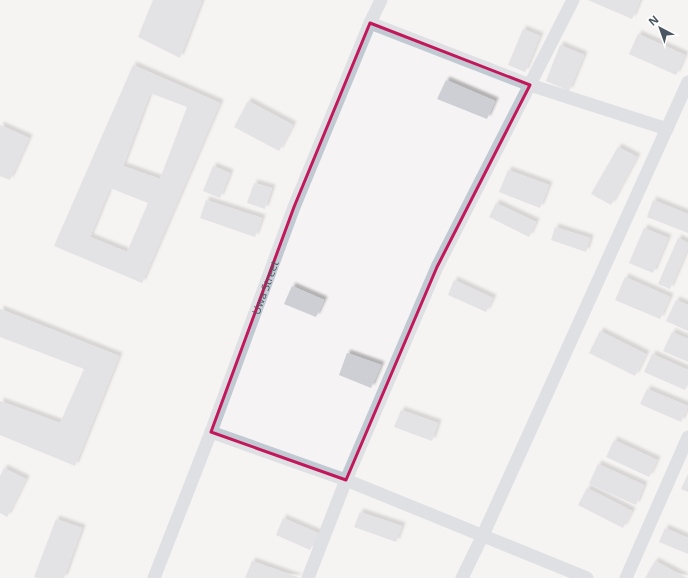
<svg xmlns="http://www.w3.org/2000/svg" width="688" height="578" font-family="'Open Sans',sans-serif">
  <defs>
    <filter id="shadow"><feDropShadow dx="3.5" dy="-3.5" stdDeviation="1" flood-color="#0004"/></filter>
  </defs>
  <rect width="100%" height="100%" fill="#f5f3f3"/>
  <g fill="#cdcfd5" fill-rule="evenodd" filter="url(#shadow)">
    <path d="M153,0H202L180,58L138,37Z"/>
    <path d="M588,0H640L632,19Z"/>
    <path d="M523,29L540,36L525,72L508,65Z"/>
    <path d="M638,34L685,55L676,75L629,54Z"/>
    <path d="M560,45L584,55L569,91L546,81Z"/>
    <path d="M133,65L220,103L142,283L54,246ZM150,93L187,107L160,179L123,166ZM110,188L148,203L127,252L90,237Z"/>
    <path d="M446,80L495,101L487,119L437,99Z"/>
    <path d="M248,101L293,125L279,151L234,127Z"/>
    <path d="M0,125L29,138L10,180L0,176Z"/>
    <path d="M618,147L637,157L611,205L591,194Z"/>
    <path d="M213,166L230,173L220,198L203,191Z"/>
    <path d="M508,170L549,185L540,208L499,192Z"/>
    <path d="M254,183L272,188L265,209L247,203Z"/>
    <path d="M206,200L262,218L255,237L200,218Z"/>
    <path d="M653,200L688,214V233L647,217Z"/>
    <path d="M496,203L536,222L529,237L489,217Z"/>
    <path d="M555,227L590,238L586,252L551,240Z"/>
    <path d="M644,228L668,238L653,273L629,263Z"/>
    <path d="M678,238L688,243V247L670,289L658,284Z"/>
    <path d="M625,277L670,297L660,319L615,300Z"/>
    <path d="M454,280L493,298L486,312L448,295Z"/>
    <path d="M292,286L324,300L316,317L284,304Z"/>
    <path d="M676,300L688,305V331L666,321Z"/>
    <path d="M0,309L119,356L75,466L0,435V401L60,423L84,369L0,337Z"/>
    <path d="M600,331L646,354L635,376L589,353Z"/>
    <path d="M672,332L688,339V362L663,351Z"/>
    <path d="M347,353L381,365L371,388L339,375Z"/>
    <path d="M652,354L688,370V384L685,390L644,372Z"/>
    <path d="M647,389L688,406L681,422L640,404Z"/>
    <path d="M401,410L438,423L432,441L394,427Z"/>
    <path d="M614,440L657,460L649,477L606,457Z"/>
    <path d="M598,464L644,485L636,505L589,484Z"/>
    <path d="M4,468L26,479L7,517L0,513V476Z"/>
    <path d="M688,474V492L681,489Z"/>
    <path d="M587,488L632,511L623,528L578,505Z"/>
    <path d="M360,512L402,526L396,542L354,527Z"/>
    <path d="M283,518L318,533L310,550L276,535Z"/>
    <path d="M56,519L82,528L64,578H38L34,577Z"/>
    <path d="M665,528L688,538V554L659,542Z"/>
    <path d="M252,561L300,578H245Z"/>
    <path d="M655,561L687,578H645Z"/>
  </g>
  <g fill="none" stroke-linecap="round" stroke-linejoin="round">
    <g stroke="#c1cad2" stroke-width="13">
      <path d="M370,23L530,85L667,129"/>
      <path d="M211,432L346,480L587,578"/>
      <path id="s1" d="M154,578L211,432L294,207L370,23L381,0"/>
      <path d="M308,578L346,480L437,267L573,0"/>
      <path d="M462,578L483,535L688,82"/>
      <path d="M626,578L688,437"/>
    </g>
  </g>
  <path d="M0 0H688V578H0ZM370,23L530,85L437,267L346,480L211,432L294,207Z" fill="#f5f3f3" fill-opacity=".55" fill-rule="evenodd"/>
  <path fill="none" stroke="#c2185b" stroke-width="3" stroke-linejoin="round" d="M370,23L530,85L437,267L346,480L211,432L294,207Z"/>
  <g text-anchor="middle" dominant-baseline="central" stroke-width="4" stroke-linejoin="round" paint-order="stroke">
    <g font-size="11" fill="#4a5661" stroke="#fff">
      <text stroke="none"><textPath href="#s1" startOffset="311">Uwa Street</textPath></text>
    </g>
  </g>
  <g transform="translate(660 28) rotate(319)" stroke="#ffffff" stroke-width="3" paint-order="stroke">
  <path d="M0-3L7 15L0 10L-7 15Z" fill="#4a5661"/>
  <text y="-6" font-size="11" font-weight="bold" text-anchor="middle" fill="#4a5661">N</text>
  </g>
</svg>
